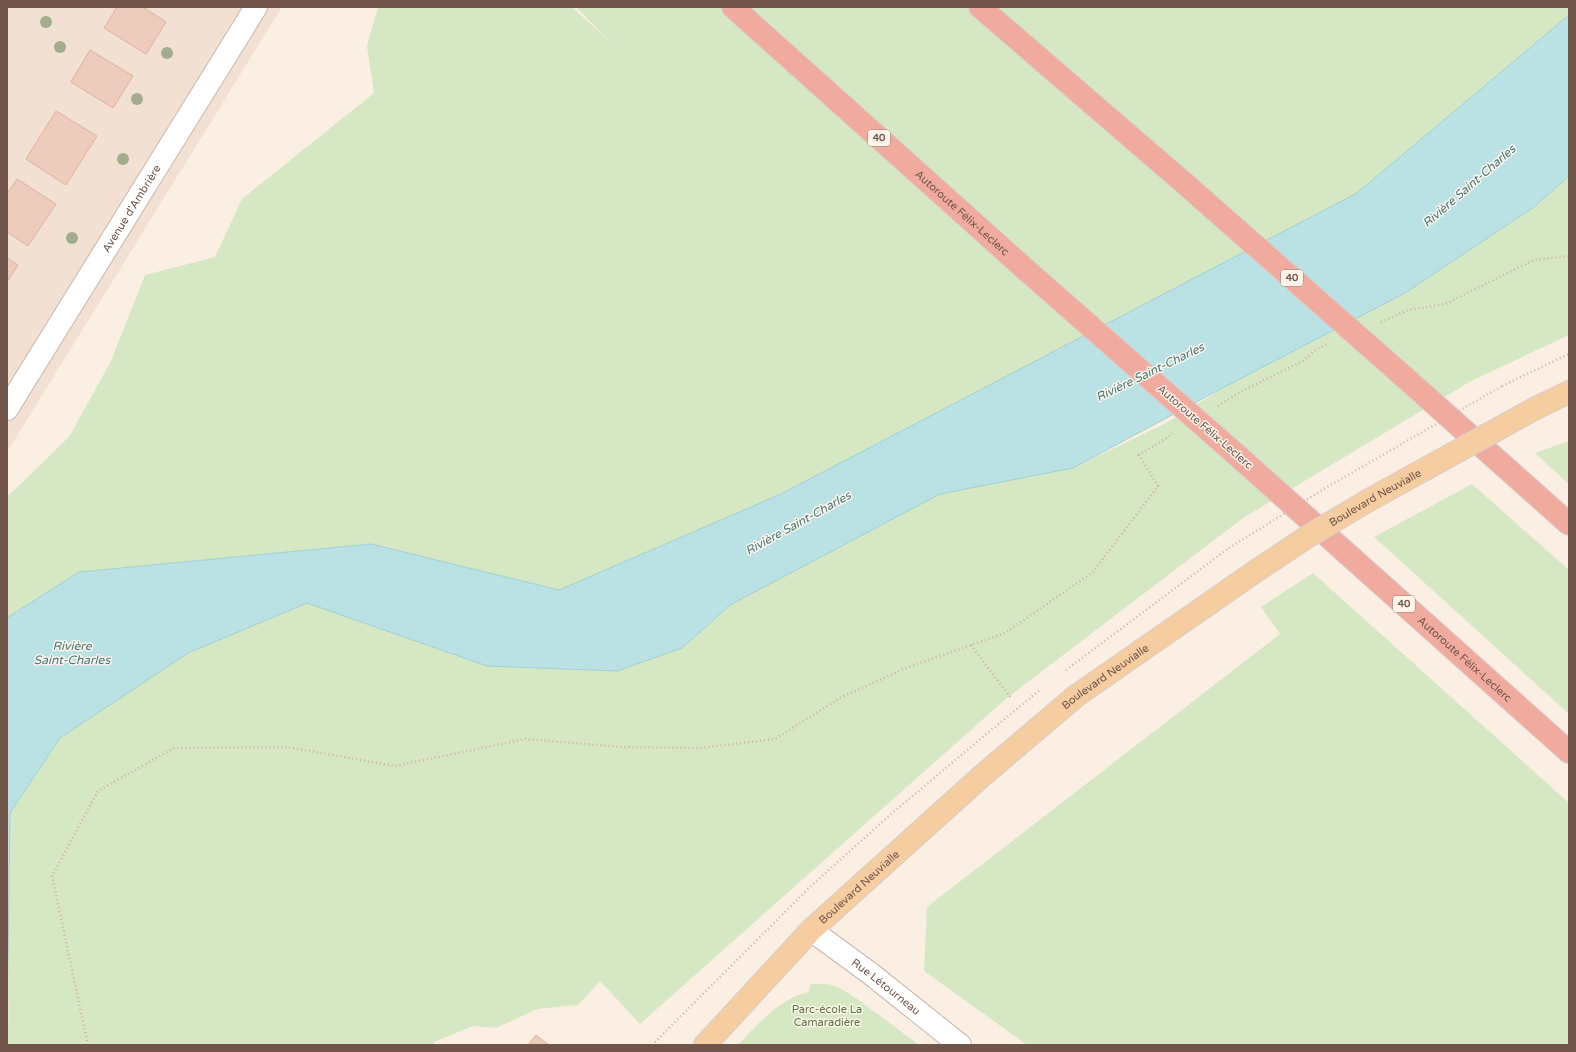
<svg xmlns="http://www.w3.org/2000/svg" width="1576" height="1052" font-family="'Varela Round',sans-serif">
  <rect width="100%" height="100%" fill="#fbefe4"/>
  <path fill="#f2e0d3" d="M7,7H282L7,452Z"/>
  <g fill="#d5e7c3">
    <path d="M378,7H572L612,44L576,7H1569V15L1358,193L781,494L559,590L371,544L79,572L7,618V497L69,437L111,361L145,275L215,257L242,199L374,93L367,46Z"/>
    <path d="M1569,176V335L1471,381L1243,518L1008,697L640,1024L600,981L578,1005L537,1009L496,1028L473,1026L436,1041L432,1045H8L10,813L60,738L188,653L307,602L487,666L682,648L730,605L940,494L1073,468L1166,423L1232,383L1405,292L1534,207Z"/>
    <path d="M1569,441V484L1535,453Z"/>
    <path d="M1472,484L1569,570V714L1374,537Z"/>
    <path d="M1313,573L1569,803V1045H1027L924,971L927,907L1280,634L1261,607Z"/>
    <path d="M810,984H828L838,987L856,998L919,1045H738C758,1024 780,998 809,992Z"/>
  </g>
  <path fill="#bae1e3" stroke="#a0d1d4" d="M1569,15V176L1534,207L1405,293L1232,383L1073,468L940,494L730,605L682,648L617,671L487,666L307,603L188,653L60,738L10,813L7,1045V618L79,572L371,544L559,590L781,494L1357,193Z"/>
  <g fill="#eeccbd" stroke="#e0b19e">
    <path d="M117,7H143L166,22L146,54L104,28Z"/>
    <path d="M90,50L133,76L113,108L71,82Z"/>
    <path d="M56,111L97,136L66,185L26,159Z"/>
    <path d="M17,179L56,204L28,246L7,232V194Z"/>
    <path d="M7,258L18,265L7,282Z"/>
    <path d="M536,1035L549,1045H528Z"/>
  </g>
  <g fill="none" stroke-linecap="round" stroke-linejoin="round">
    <defs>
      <g id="minor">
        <path id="s1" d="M7,409L256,7"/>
        <path id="s2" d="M811,930L871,974L960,1045"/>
      </g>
      <g id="major">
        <path d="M1536,408L1569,392"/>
        <path id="s3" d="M705,1045L811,930L983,775L1076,696L1256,571"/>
      </g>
      <g id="highway">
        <path id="s4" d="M733,7L1024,268"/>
        <path d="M980,7L1183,182"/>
        <path d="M1402,375L1569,524"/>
        <path id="s5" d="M1239,457L1569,752"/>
      </g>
    </defs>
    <use href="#minor" stroke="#cbb6ab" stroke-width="24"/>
    <use href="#major" stroke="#d7cfcd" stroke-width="24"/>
    <use href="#highway" stroke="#d7cfcd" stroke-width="24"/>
    <g stroke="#d3afa0" stroke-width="2.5" stroke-dasharray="1 3" stroke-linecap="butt">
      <path d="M1381,322L1408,310L1445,304L1534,260L1569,256"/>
      <path d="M1502,386L1569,354"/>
      <path d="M1218,406L1240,392L1303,361L1317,349L1328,344"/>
      <path d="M971,645L1011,698"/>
      <path d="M1066,670L1229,548"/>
      <path d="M88,1045L52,876L98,791L174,748L287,747L395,766L525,739L622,747L700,748L775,739L840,698L906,668L1005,633L1093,572L1158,486L1139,455L1173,434"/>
      <path d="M652,1045L810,887L890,815L984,736L1041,689"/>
    </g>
    <use href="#minor" stroke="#fff" stroke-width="22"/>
    <use href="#major" stroke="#f5cda0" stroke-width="22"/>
    <use href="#highway" stroke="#f1ab9e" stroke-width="22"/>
    <defs>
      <g id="major-bridge">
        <path id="s6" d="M1256,571L1307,537L1369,500L1536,408"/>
      </g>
      <g id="highway-bridge">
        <path d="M1183,182L1402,375"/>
        <path d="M1024,268L1239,457"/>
      </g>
    </defs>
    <use href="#major-bridge" stroke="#d7cfcd" stroke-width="24" stroke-linecap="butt"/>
    <use href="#highway-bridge" stroke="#d7cfcd" stroke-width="24" stroke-linecap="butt"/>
    <path stroke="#d3afa0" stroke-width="2.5" stroke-dasharray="1 3" stroke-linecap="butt" d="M1229,548L1327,487L1502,386"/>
    <use href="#major-bridge" stroke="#f5cda0" stroke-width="22"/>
    <use href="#highway-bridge" stroke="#f1ab9e" stroke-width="22"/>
  </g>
  <g fill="#a1ad8c">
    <circle cx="46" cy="22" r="6"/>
    <circle cx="60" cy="47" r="6"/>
    <circle cx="167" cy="53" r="6"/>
    <circle cx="137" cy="99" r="6"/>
    <circle cx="123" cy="159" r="6"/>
    <circle cx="72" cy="238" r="6"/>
  </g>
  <g text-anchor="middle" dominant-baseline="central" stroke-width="3" stroke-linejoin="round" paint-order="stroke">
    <g fill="#fef4ea" stroke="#9b857b" stroke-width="1">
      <rect x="868" y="130" width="22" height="16" rx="3"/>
      <rect x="1281" y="270" width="22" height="16" rx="3"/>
      <rect x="1393" y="596" width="22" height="16" rx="3"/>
    </g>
    <g font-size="10" font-weight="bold" fill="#71554b">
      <text x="879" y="138">40</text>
      <text x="1292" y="278">40</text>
      <text x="1404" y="604">40</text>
    </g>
    <g font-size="11" fill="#71554b" stroke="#fef4ea">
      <text stroke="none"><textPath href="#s1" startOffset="236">Avenue d'Ambrière</textPath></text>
      <text stroke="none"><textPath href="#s4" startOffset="308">Autoroute Félix-Leclerc</textPath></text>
      <text transform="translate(1205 427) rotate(41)">Autoroute Félix-Leclerc</text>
      <text stroke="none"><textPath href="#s6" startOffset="140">Boulevard Neuvialle</textPath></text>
      <text stroke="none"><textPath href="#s5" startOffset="303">Autoroute Félix-Leclerc</textPath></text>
      <text stroke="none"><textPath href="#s3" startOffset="545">Boulevard Neuvialle</textPath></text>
      <text stroke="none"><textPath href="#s3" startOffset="221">Boulevard Neuvialle</textPath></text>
      <text stroke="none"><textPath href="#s2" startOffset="94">Rue Létourneau</textPath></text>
    </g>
    <g font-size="11" fill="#587744" stroke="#fef4ea">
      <text x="827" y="1009">Parc-école La<tspan x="827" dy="13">Camaradière</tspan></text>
    </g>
    <g font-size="12" font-style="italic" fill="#43797d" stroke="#fef4ea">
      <text transform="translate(1469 186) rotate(-41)">Rivière Saint-Charles</text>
      <text transform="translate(1150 372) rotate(-26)">Rivière Saint-Charles</text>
      <text transform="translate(798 523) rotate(-29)">Rivière Saint-Charles</text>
      <text x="72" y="646">Rivière<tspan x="72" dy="14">Saint-Charles</tspan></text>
    </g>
  </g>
  <rect width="1576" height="1052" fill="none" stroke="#71554b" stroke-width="16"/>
</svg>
